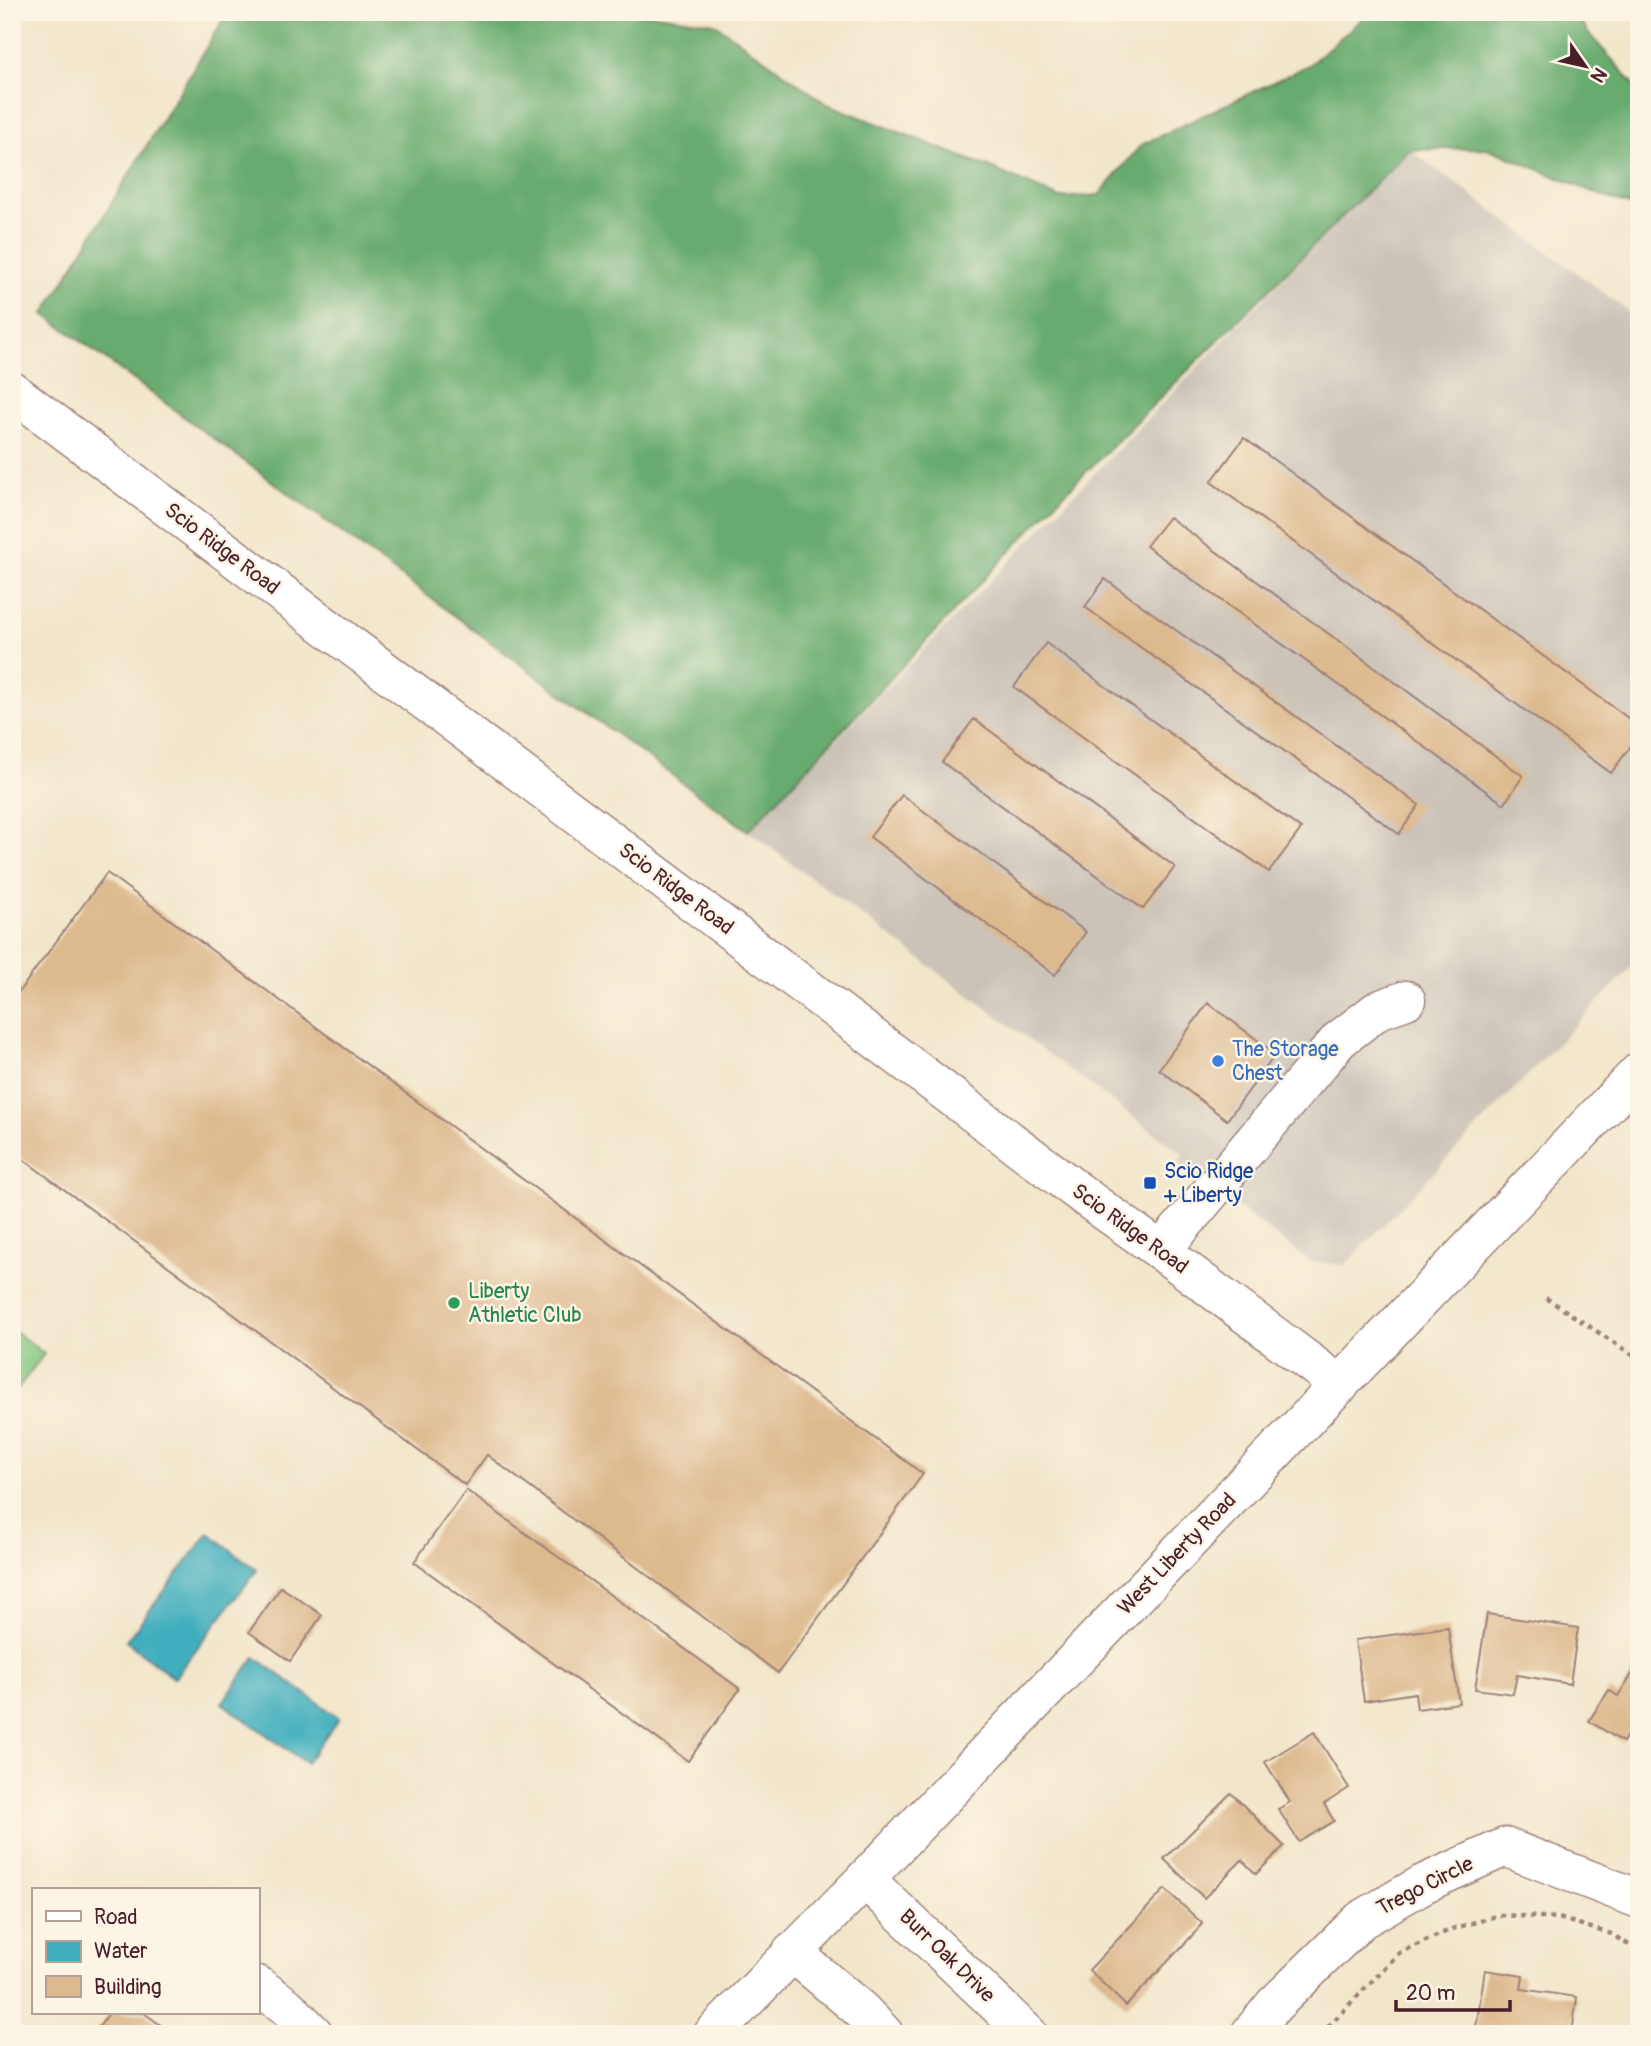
<svg xmlns="http://www.w3.org/2000/svg" width="1651" height="2046" font-family="Pangolin,sans-serif">
  <rect width="100%" height="100%" fill="#fcf5e5"/>
  <filter id="ink" filterUnits="userSpaceOnUse"><feTurbulence type="fractalNoise" baseFrequency=".0143" numOctaves="2"/><feDisplacementMap in="SourceGraphic" scale="14" xChannelSelector="R" yChannelSelector="G"/><feConvolveMatrix kernelMatrix="1 2 1 2 8 2 1 2 1" color-interpolation-filters="sRGB"/></filter>
  <filter id="wash" filterUnits="userSpaceOnUse"><feTurbulence type="fractalNoise" baseFrequency=".00686" numOctaves="4" result="noise"/><feDisplacementMap in="SourceGraphic" scale="28" xChannelSelector="R" yChannelSelector="G"/><feGaussianBlur stdDeviation="1.57" result="paint"/><feColorMatrix in="noise" values="0 0 0 0 0 0 0 0 0 0 0 0 0 0 0 0 0 1.4 0 .05"/><feComposite in="paint" operator="in"/></filter>
  <g filter="url(#wash)">
    <rect width="100%" height="100%" fill="#f2e6ca"/>
    <path fill="#cbc3b8" d="M1409,149L1639,319V959L1345,1265L1311,1262L1178,1163L1183,1154L748,831Z"/>
    <path fill="#80c680" stroke="#657256" stroke-width="2" d="M12,1329L44,1354L12,1396Z"/>
    <path fill="#68ab6e" stroke="#59654c" stroke-width="2" d="M228,12H636L714,23L827,104L991,168L1060,198L1099,195L1141,145L1309,65L1370,12H1575L1589,34L1639,90V208L1602,196L1487,148L1409,150L1061,497L748,831L44,314Z"/>
    <g fill="#40aebd" stroke="#456674" stroke-width="2">
      <path d="M209,1533L257,1570L174,1678L126,1641Z"/>
      <path d="M255,1657L339,1718L306,1763L222,1703Z"/>
    </g>
    <g id="blocks">
      <g fill="#ddb98e">
        <path d="M1244,438L1639,726V735L1611,773L1211,482Z"/>
        <path d="M1169,517L1523,776L1504,804L1146,546Z"/>
        <path d="M1105,579L1419,805L1399,834L1085,607Z"/>
        <path d="M1046,643L1301,829L1269,872L1014,687Z"/>
        <path d="M974,719L1175,867L1143,909L942,762Z"/>
        <path d="M902,795L1086,932L1055,975L870,837Z"/>
        <path d="M107,873L923,1474L778,1673L487,1455L465,1485L12,1151V1001Z"/>
        <path d="M1208,1003L1276,1054L1227,1120L1159,1069Z"/>
        <path d="M466,1490L740,1689L688,1761L414,1562Z"/>
        <path d="M281,1587L322,1615L290,1661L249,1632Z"/>
        <path d="M1487,1614L1578,1628L1570,1684L1517,1675L1513,1694L1475,1689Z"/>
        <path d="M1448,1627L1459,1703L1417,1709L1415,1693L1364,1701L1355,1640Z"/>
        <path d="M1639,1663V1724L1635,1722L1623,1742L1589,1721L1609,1690L1618,1696Z"/>
        <path d="M1314,1732L1349,1788L1324,1804L1334,1821L1299,1842L1278,1809L1290,1802L1265,1762Z"/>
        <path d="M1231,1793L1284,1846L1256,1874L1242,1860L1204,1898L1164,1859Z"/>
        <path d="M1165,1889L1203,1924L1126,2006L1089,1970Z"/>
        <path d="M1485,1970L1523,1976L1521,1989L1577,1997L1572,2034H1475Z"/>
        <path d="M109,2013H144L173,2034H94Z"/>
      </g>
    </g>
  </g>
  <g filter="url(#ink)">
    <use href="#blocks" fill-opacity="0" stroke="#9e827a" stroke-width="2"/>
    <g fill="none" stroke-linecap="round" stroke-linejoin="round">
      <defs>
        <g id="minor">
          <path d="M12,391L1092,1202L1161,1251L1340,1385"/>
          <path d="M1161,1251L1339,1040L1378,1010L1406,1000"/>
          <path d="M865,1879L1028,2034"/>
          <path d="M792,1952L861,2010L884,2034"/>
          <path d="M257,1985L286,2006L314,2034"/>
          <path d="M1250,2034L1274,2005L1361,1920L1423,1884L1505,1847L1639,1899"/>
        </g>
        <path id="major" d="M713,2034L865,1879L1639,1072"/>
      </defs>
      <use href="#minor" stroke="#9e827a" stroke-width="41"/>
      <use href="#major" stroke="#9e827a" stroke-width="41"/>
      <g stroke="#9e827a" stroke-width="4.5" stroke-dasharray="5 5" stroke-linecap="butt">
        <path d="M12,313L15,316"/>
        <path d="M1546,1298L1639,1359"/>
        <path d="M1321,2034L1399,1953L1452,1929L1499,1915L1559,1918L1611,1934L1639,1951"/>
      </g>
      <use href="#minor" stroke="#fff" stroke-width="38"/>
      <use href="#major" stroke="#fff" stroke-width="38"/>
    </g>
  </g>
  <circle fill="#3f7fe0" stroke="#fcf5e5" stroke-width="2.5" cx="1218" cy="1061" r="7"/>
  <rect fill="#1a4fb4" stroke="#fcf5e5" stroke-width="2.5" x="1143" y="1176" width="14" height="14" rx="3.5"/>
  <circle fill="#2e9e5b" stroke="#fcf5e5" stroke-width="2.5" cx="454" cy="1303" r="7"/>
  <g text-anchor="middle" dominant-baseline="central" stroke-width="5" stroke-linejoin="round" paint-order="stroke">
    <g font-size="21" fill="#4a1f2b" stroke="#fcf5e5">
      <text transform="translate(222 549) rotate(37)">Scio Ridge Road</text>
      <text transform="translate(676 889) rotate(37)">Scio Ridge Road</text>
      <text transform="translate(1130 1229) rotate(36)">Scio Ridge Road</text>
      <text transform="translate(1177 1554) rotate(-46)">West Liberty Road</text>
      <text transform="translate(1425 1886) rotate(-27)">Trego Circle</text>
      <text transform="translate(947 1956) rotate(44)">Burr Oak Drive</text>
    </g>
    <g font-size="21" fill="#366cbe" stroke="#fcf5e5" text-anchor="start">
      <text x="1232" y="1049">The Storage<tspan x="1232" dy="24">Chest</tspan></text>
    </g>
    <g font-size="21" fill="#164399" stroke="#fcf5e5" text-anchor="start">
      <text x="1164" y="1171">Scio Ridge<tspan x="1164" dy="24">+ Liberty</tspan></text>
    </g>
    <g font-size="21" fill="#27864d" stroke="#fcf5e5" text-anchor="start">
      <text x="468" y="1291">Liberty<tspan x="468" dy="24">Athletic Club</tspan></text>
    </g>
  </g>
  <rect width="1651" height="2046" fill="none" stroke="#fcf5e5" stroke-width="42"/>
  <rect x="32" y="1888" width="228" height="126" fill="#fcf5e5" stroke="#b59f9b" stroke-width="2"/>
  <rect x="46" y="1911" width="35" height="10" fill="#ffffff" stroke="#b59f9b" stroke-width="2"/>
  <text x="94" y="1924" font-size="21" fill="#4a1f2b">Road</text>
  <rect x="46" y="1941" width="35" height="21" fill="#40aebd" stroke="#b59f9b" stroke-width="2"/>
  <text x="94" y="1958" font-size="21" fill="#4a1f2b">Water</text>
  <rect x="46" y="1976" width="35" height="21" fill="#ddb98e" stroke="#b59f9b" stroke-width="2"/>
  <text x="94" y="1994" font-size="21" fill="#4a1f2b">Building</text>
  <g transform="translate(1585 66) rotate(124)" stroke="#fcf5e5" stroke-width="5" paint-order="stroke">
  <path d="M0-5L12 26L0 18L-12 26Z" fill="#4a1f2b"/>
  <text y="-10" font-size="19" font-weight="bold" text-anchor="middle" fill="#4a1f2b">N</text>
  </g>
  <path d="M1396 2000v10h114v-10" fill="none" stroke="#4a1f2b" stroke-width="3.5"/>
  <text x="1406" y="2000" font-size="21" fill="#4a1f2b" stroke="#fcf5e5" stroke-width="5" paint-order="stroke">20 m</text>
</svg>
